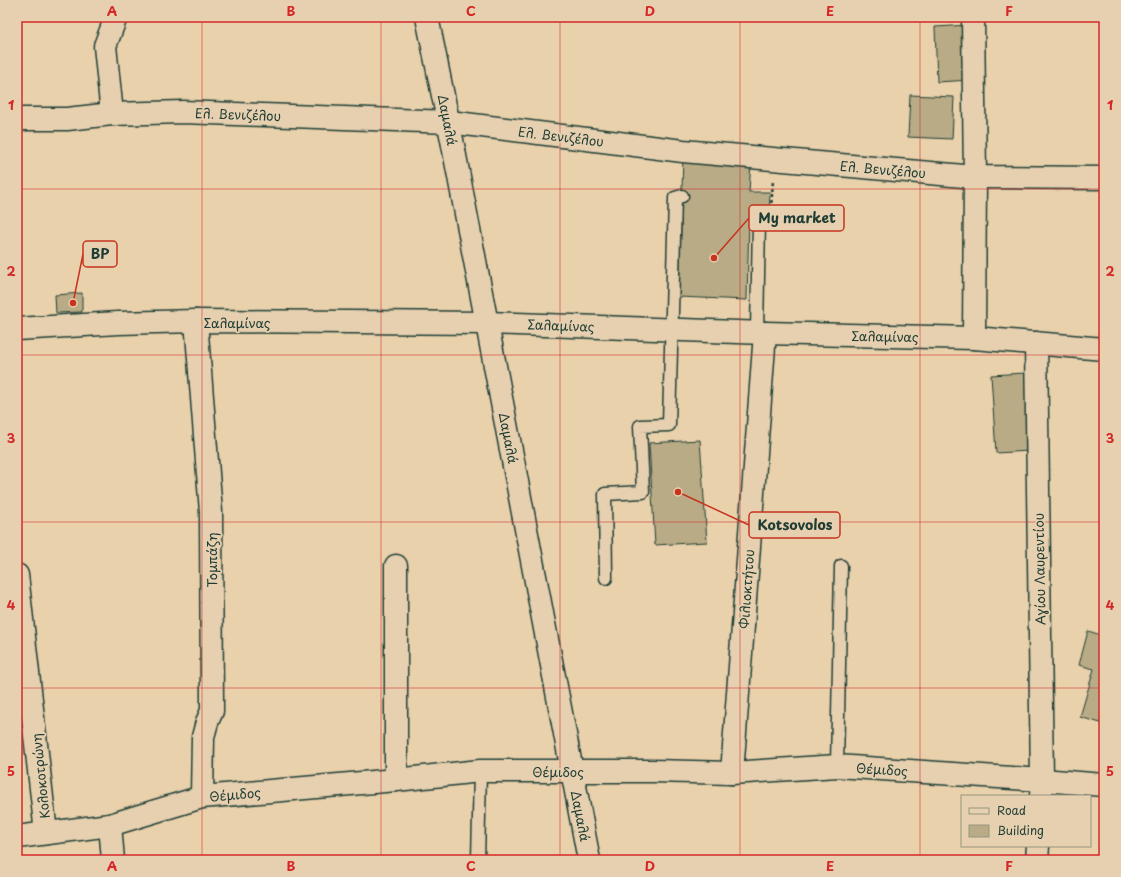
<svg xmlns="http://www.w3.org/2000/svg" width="1121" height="877" font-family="'Playpen Sans',sans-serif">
  <rect width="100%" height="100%" fill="#e9d1ac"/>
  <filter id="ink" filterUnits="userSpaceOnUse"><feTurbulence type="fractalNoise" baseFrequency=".025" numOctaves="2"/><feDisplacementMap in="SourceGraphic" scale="8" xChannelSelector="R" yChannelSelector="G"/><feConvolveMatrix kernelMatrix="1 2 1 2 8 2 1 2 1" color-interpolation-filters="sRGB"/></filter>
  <g filter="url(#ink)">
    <g fill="#b9ab85" stroke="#1f3d34">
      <path d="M970,25L971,80L937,82L935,27Z"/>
      <path d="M910,95L954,97L952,139L908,137Z"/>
      <path d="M683,155L751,162L749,192H770L769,220L749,219L747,300L679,297Z"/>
      <path d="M82,293V312L56,313L55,295Z"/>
      <path d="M1025,373L1030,451L996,453L991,375Z"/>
      <path d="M700,440L707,542L655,545L649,443Z"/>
      <path d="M1104,626V724L1080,717L1094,669L1079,665L1088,631L1101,635Z"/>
    </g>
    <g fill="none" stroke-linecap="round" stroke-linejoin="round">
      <defs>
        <g id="service">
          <path d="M757,332L759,220"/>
          <path d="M606,578L605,494L643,492L640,426L669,425L675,198L682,196"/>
          <path d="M837,766L841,566"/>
          <path d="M478,860L480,771"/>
        </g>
        <g id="minor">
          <path d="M427,17L452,140L589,860"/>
          <path d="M973,17L975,177L974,338"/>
          <path d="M112,114L105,46L116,17"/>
          <path d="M17,119H67L112,114L183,112L291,116L449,122L683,151L975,177L1104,178"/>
          <path d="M196,321L211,512L212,711L207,722L203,737L202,797"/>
          <path d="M1036,343L1042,780L1041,796"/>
          <path d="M396,566V780"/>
          <path d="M17,575L46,833"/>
          <path d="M732,773L765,333"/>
          <path d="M110,825L113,860"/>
          <path d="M1037,860L1038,846"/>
        </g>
        <path id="tertiary" d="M17,837L110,825L202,797L396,780L480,771H652L732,773L837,766L1042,780L1104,785"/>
        <path id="secondary" d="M17,329L118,323L196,321L487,323L765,333L974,338L1104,349"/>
      </defs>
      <use href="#service" stroke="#1f3d34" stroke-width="15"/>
      <use href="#minor" stroke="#1f3d34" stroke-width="25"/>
      <use href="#tertiary" stroke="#1f3d34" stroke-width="25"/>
      <use href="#secondary" stroke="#1f3d34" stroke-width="25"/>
      <path stroke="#1f3d34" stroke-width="2.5" stroke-dasharray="3 3" stroke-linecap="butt" d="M771,209L773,180"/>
      <use href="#service" stroke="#e7d0b0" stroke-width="12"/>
      <use href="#minor" stroke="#e7d0b0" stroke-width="22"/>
      <use href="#tertiary" stroke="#e7d0b0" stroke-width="22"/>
      <use href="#secondary" stroke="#e7d0b0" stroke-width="22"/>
    </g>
  </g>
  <path fill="none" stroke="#d62828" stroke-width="1" stroke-opacity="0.55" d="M202,17V860M381,17V860M560,17V860M740,17V860M920,17V860M17,189H1104M17,355H1104M17,522H1104M17,688H1104"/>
  <g text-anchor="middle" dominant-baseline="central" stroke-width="3.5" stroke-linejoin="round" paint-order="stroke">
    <g font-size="13" fill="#1f3d34" stroke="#e7d0b0">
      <text transform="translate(238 114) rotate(2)">Ελ. Βενιζέλου</text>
      <text transform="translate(448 120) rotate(79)">Δαμαλά</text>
      <text transform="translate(561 136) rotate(7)">Ελ. Βενιζέλου</text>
      <text transform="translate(883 169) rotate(5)">Ελ. Βενιζέλου</text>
      <text x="237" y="322">Σαλαμίνας</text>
      <text transform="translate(561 325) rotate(2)">Σαλαμίνας</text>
      <text transform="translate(885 336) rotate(1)">Σαλαμίνας</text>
      <text transform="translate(509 438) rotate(79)">Δαμαλά</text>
      <text transform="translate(211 560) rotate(-90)">Τομπάζη</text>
      <text transform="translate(1039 569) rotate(-91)">Αγίου Λαυρεντίου</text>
      <text transform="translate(746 589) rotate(-86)">Φιλιοκτήτου</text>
      <text transform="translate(882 769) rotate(4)">Θέμιδος</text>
      <text x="558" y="771">Θέμιδος</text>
      <text transform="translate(40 776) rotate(-96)">Κολοκοτρώνη</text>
      <text transform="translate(235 794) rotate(-5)">Θέμιδος</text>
      <text transform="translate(581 816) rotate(79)">Δαμαλά</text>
    </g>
  </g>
  <path fill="none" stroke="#c8321e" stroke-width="1.5" d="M714 258L749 218M73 303L83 254M678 492L749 525"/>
  <g fill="#c8321e" stroke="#e7d0b0" stroke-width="1.5">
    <circle cx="714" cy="258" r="4"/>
    <circle cx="73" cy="303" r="4"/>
    <circle cx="678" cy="492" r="4"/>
  </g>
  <g fill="#e7d0b0" stroke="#c8321e" stroke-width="1.5">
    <rect x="749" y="205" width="95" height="26" rx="4"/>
    <rect x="83" y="241" width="34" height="26" rx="4"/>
    <rect x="749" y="512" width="91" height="26" rx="4"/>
  </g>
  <g font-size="14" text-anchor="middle" font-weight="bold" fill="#1f3d34">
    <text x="797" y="223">My market</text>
    <text x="100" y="259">BP</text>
    <text x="795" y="530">Kotsovolos</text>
  </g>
  <rect width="1121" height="877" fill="none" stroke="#e7d0b0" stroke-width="44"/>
  <rect x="961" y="795" width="130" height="52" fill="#e7d0b0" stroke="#97957e"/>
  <rect x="969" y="808" width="20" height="6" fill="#e7d0b0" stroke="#97957e"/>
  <text x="997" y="815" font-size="12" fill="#1f3d34">Road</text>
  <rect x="969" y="825" width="20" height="12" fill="#b9ab85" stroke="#97957e"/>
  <text x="997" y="835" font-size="12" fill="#1f3d34">Building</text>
  <rect x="22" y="22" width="1077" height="833" fill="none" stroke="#d62828" stroke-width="1.5"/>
  <g font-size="13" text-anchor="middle" font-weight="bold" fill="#d62828">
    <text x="112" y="16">A</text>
    <text x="291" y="16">B</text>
    <text x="471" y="16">C</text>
    <text x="650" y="16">D</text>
    <text x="830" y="16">E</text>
    <text x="1009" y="16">F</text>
    <text x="11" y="110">1</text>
    <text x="1110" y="110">1</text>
    <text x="11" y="276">2</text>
    <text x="1110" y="276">2</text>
    <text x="11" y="443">3</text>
    <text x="1110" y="443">3</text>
    <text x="11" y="610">4</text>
    <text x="1110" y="610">4</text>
    <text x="11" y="776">5</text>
    <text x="1110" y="776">5</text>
    <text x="112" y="871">A</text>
    <text x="291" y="871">B</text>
    <text x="471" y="871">C</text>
    <text x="650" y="871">D</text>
    <text x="830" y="871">E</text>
    <text x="1009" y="871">F</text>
  </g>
</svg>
